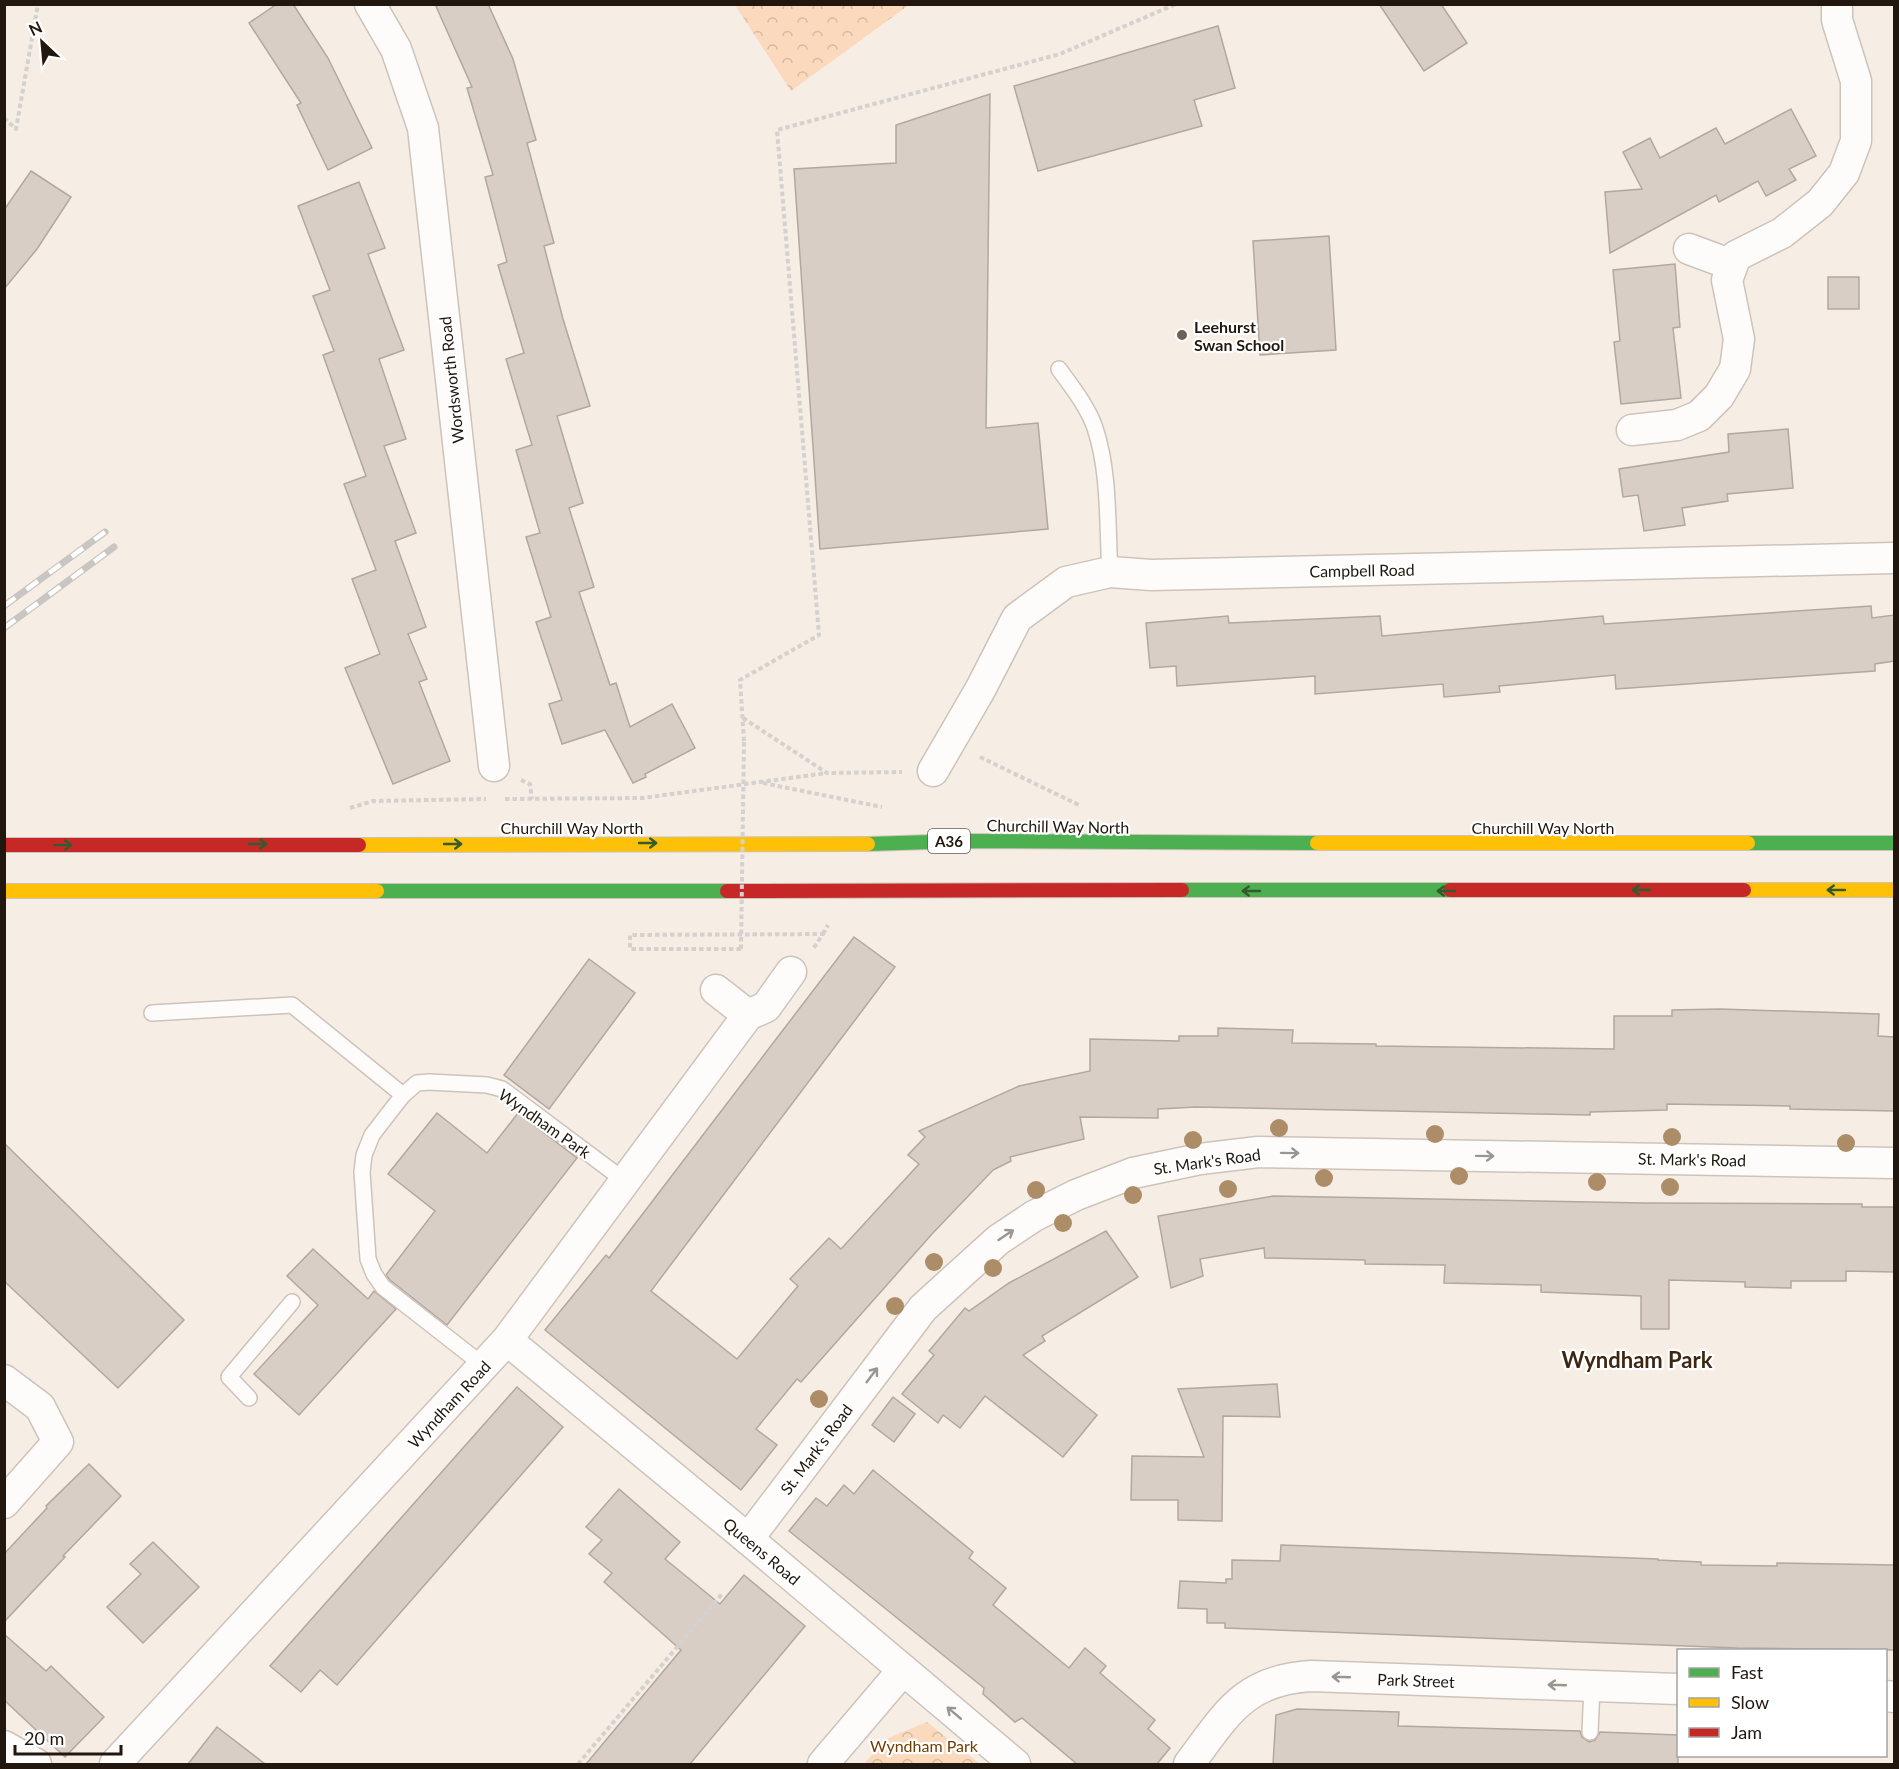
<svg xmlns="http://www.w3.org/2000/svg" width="1899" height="1769" font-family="Lato,sans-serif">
  <defs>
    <pattern id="forest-crowns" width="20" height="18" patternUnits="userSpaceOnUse" patternTransform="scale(1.5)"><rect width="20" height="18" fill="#fad9bd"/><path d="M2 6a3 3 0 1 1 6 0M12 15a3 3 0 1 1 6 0" fill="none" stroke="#d6baa1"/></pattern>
  </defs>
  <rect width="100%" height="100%" fill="#f6ede5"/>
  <g fill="url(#forest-crowns)">
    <path d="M735,5H909L791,91Z"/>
    <path d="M927,1722L980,1764H864L886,1739Z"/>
  </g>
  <g fill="#d8cec6" stroke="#b1a8a0" stroke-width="1.5">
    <path d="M277,4H293L328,58L372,148L328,170L297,105L301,103L249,23Z"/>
    <path d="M435,4H488L513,59L536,140L527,143L554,243L544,246L563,319L590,406L557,416L583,503L569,508L594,587L579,592L610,685L616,683L630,727L672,704L695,748L645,774L646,777L633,783L605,730L562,744L549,704L562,700L536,622L551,617L526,537L540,533L516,450L532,445L506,359L524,353L498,265L507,262L485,177L493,175L467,88L472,87Z"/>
    <path d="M1379,4H1441L1467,43L1424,71Z"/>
    <path d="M1218,26L1235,88L1194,100L1202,126L1038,171L1014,86Z"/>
    <path d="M990,94L986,428L1038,423L1048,529L820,549L794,169L896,163V125Z"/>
    <path d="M1791,109L1816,156L1789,169L1796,180L1766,196L1758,181L1719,202L1716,195L1610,253L1605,192L1642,189L1623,152L1650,138L1660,158L1716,128L1725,144Z"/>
    <path d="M31,171L71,197L37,249L4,289V210Z"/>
    <path d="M359,182L385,248L368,254L404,350L379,359L406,439L384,446L416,533L395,541L426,627L408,634L427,679L419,682L450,761L393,784L345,668L380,654L352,579L376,570L344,484L366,476L323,355L334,351L313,296L330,290L298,206Z"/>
    <path d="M1329,236L1336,350L1260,355L1253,241Z"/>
    <path d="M1675,264L1680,327L1673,328L1681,398L1621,404L1614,342L1620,341L1613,270Z"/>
    <rect x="1828" y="277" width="31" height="32"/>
    <path d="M1788,429L1793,488L1727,494L1728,501L1682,508L1685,525L1644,531L1638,495L1623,497L1619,469L1729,452L1728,434Z"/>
    <path d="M1871,606L1872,618L1894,615V661L1875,664V671L1616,689L1615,675L1499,686L1500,692L1444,697L1443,684L1315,694V676L1177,686L1176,666L1150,668L1146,623L1228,616L1229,623L1380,616L1382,636L1603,616L1604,624Z"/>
    <path d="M854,937L895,967L651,1291L737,1359L798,1286L790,1279L829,1238L841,1249L919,1164L908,1155L925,1137L919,1131L1019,1086L1090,1071V1039L1179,1041V1036H1218V1028L1293,1030L1292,1043L1376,1044V1046L1614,1049V1016H1672V1010L1720,1009L1879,1014L1878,1036L1894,1037V1111L1790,1109V1106L1667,1104V1110L1590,1112V1115L1196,1107L1158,1109V1118L1080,1117L1084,1139L1010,1157L1011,1161L993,1170L932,1234L801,1382L797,1379L756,1429L777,1445L741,1490L545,1330L606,1255L609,1258Z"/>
    <path d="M589,959L635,993L549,1109L504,1075Z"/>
    <path d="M437,1113L487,1153L518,1113L577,1158L447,1325L390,1280L386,1275L435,1211L388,1174Z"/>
    <path d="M4,1143L184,1320L118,1388L4,1281Z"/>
    <path d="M1273,1196L1645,1203L1862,1204V1207H1894V1272L1846,1271V1281H1791V1288L1745,1287V1282L1669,1280V1329H1641V1296L1541,1292V1285L1444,1283L1445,1265L1365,1264V1260L1265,1258L1264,1248L1200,1259L1203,1276L1171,1288L1158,1216Z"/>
    <path d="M1106,1231L1138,1277L1042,1336L1045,1341L1023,1355L1097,1415L1063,1457L985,1396L960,1428L943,1415L938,1423L902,1394L934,1355L929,1351L965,1308L969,1311L1009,1283Z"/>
    <path d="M313,1249L368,1299L374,1291L396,1309L299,1415L254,1374L318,1305L287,1276Z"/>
    <path d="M1277,1384L1280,1417L1223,1416L1222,1521L1178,1520V1500H1131L1132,1456L1204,1457L1178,1389Z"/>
    <path d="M517,1387L563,1427L337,1685L320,1670L301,1692L270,1666Z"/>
    <path d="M893,1397L915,1414L894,1442L872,1425Z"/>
    <path d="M89,1464L121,1496L63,1556L65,1557L4,1622V1554L47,1508L46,1506Z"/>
    <path d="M873,1470L973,1552L969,1558L1006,1588L993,1605L1069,1668L1085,1648L1106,1666L1100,1673L1155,1720L1148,1729L1170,1748L1157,1764H1077L1022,1718L1015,1722L983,1694L984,1688L789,1531L816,1498L827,1506L844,1485L854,1494Z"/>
    <path d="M619,1489L680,1542L665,1559L720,1604L744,1575L805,1626L690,1764H586L681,1650L604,1582L612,1573L589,1554L602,1540L586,1527Z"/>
    <path d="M153,1542L199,1587L143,1643L107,1607L141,1574L130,1564Z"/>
    <path d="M1281,1545L1658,1559V1560L1701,1562V1565L1777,1566V1563L1894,1565V1650L1737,1648L1225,1628V1623H1207V1609L1178,1608L1180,1581L1226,1583V1579H1232V1560L1280,1561Z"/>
    <path d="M4,1634L46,1671L51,1666L104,1717L65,1757L4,1700Z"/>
    <path d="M1297,1709L1399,1712L1398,1726L1580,1731L1582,1737L1589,1742L1595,1740L1600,1732L1678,1735V1764H1273L1276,1715Z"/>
    <path d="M217,1727L265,1764H188Z"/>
  </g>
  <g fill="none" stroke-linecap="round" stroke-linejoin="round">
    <defs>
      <g id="lane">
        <path d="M1059,369C1072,387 1088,407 1095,428C1110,473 1107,526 1110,572"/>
        <path d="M152,1013L292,1005L403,1095"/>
        <path d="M484,1366L383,1287L374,1274L368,1259L362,1172L364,1155L372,1135L403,1095L417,1083L429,1082L487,1085L502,1089L625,1181"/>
        <path d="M249,1398L229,1377L292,1302"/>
        <path d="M1590,1732L1592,1686"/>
      </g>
      <g id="street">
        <path d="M370,4L396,49L423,128L494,766"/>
        <path d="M1689,249L1732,265"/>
        <path d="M1632,430L1677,425L1699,416L1719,396L1735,369L1739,339L1727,280L1736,256L1782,233L1820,203L1844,173L1856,141V81L1837,20V4"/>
        <path d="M933,771L980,690L1017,618L1066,582L1110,572L1151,575L1894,558"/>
        <path d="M716,990L748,1015"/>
        <path d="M507,1340L748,1539L1015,1764"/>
        <path d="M4,1380L40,1407L58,1442L4,1503"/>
        <path d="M748,1539L923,1308L998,1240L1034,1216L1076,1195L1133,1173L1200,1159L1258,1152L1894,1163"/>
        <path d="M1886,1696L1894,1697"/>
        <path d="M4,1746L36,1764"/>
        <path d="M115,1764L507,1340L748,1015L766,1007L791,972"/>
        <path d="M823,1764L903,1670"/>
        <path d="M1189,1764C1226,1715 1243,1680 1311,1676L1678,1689"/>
      </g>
      <g id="fast">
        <path d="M1748,843H1894"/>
        <path d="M868,844L962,841L1317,843"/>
        <path d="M1182,890H1450"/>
        <path d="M377,891H727"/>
      </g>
      <g id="slow">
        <path d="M1317,843H1748"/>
        <path d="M359,845L868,844"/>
        <path d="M1744,890H1894"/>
        <path d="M4,891H377"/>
      </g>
      <g id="jam">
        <path d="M4,845H359"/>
        <path d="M1450,890H1744"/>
        <path d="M727,891L1182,890"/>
      </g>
    </defs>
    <use href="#lane" stroke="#cdc3bb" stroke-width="18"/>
    <use href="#street" stroke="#cdc3bb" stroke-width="33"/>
    <use href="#fast" stroke="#cdc3bb" stroke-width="16"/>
    <use href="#slow" stroke="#cdc3bb" stroke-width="16"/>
    <use href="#jam" stroke="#cdc3bb" stroke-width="16"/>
    <g stroke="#d4d1cf" stroke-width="4" stroke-dasharray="4.5 3" stroke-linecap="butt">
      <path d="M4,118L16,129L38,4"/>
      <path d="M743,718L827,773L902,772"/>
      <path d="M744,741L740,680L819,635L777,130L1060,54L1176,4"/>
      <path d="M980,757L1081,806"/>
      <path d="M521,780L530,784L532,799"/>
      <path d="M763,783L882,807"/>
      <path d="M505,799L642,798L827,773"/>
      <path d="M350,808L373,801L486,799"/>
      <path d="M823,934L828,925"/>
      <path d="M741,949H630V935L823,934L813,949"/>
      <path d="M578,1764L722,1594"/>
    </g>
    <use href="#lane" stroke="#fefcfb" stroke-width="15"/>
    <use href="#street" stroke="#fefcfb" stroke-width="30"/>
    <use href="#fast" stroke="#4caf50" stroke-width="14"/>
    <use href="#slow" stroke="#ffc107" stroke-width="14"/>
    <use href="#jam" stroke="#c62828" stroke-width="14"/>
    <defs>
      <g id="rail">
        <path d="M4,606L105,532"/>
        <path d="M4,628L114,547"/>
      </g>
    </defs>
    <use href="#rail" stroke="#c8c5c2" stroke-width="7"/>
    <use href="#rail" stroke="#fff" stroke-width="4.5" stroke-dasharray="14" stroke-linecap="butt"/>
    <path stroke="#d4d1cf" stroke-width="4" stroke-dasharray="4.5 3" stroke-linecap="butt" d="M741,949L744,741"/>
  </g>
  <g fill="#ac8d68">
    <circle cx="1279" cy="1128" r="9"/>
    <circle cx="1435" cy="1134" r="9"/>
    <circle cx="1672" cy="1137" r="9"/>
    <circle cx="1193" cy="1140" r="9"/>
    <circle cx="1846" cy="1143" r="9"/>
    <circle cx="1459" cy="1176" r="9"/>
    <circle cx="1324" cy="1178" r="9"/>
    <circle cx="1597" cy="1182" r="9"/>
    <circle cx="1670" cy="1187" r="9"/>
    <circle cx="1228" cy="1189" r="9"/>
    <circle cx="1036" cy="1190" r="9"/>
    <circle cx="1133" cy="1195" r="9"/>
    <circle cx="1063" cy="1223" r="9"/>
    <circle cx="934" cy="1262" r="9"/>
    <circle cx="993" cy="1268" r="9"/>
    <circle cx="895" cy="1306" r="9"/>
    <circle cx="819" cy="1399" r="9"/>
  </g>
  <defs><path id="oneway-shaft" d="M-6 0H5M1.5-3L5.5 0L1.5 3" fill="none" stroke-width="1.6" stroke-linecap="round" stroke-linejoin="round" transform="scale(1.5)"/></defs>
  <g stroke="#345b2c">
    <use href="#oneway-shaft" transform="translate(648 843)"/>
    <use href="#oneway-shaft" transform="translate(258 844)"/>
    <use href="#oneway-shaft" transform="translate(453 844)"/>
    <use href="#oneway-shaft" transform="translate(63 845) rotate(-1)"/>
    <use href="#oneway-shaft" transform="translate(1641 890) rotate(180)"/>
    <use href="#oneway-shaft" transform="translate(1836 890) rotate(180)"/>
    <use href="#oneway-shaft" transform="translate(1251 891) rotate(180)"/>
    <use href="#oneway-shaft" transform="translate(1446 891) rotate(180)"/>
  </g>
  <g stroke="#9b9590">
    <use href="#oneway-shaft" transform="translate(1290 1153) rotate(1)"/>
    <use href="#oneway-shaft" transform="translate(1485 1156) rotate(1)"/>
    <use href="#oneway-shaft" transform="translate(1006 1235) rotate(-34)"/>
    <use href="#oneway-shaft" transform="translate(872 1375) rotate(-53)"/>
    <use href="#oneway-shaft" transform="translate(1341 1677) rotate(-178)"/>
    <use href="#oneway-shaft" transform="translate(1557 1685) rotate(-178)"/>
    <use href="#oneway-shaft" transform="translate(954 1713) rotate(-140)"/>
  </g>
  <circle fill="#6c6259" stroke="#fff" stroke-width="2" cx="1182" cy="335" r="6"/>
  <g text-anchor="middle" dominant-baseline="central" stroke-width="4.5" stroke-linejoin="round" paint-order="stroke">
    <rect fill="#fff" stroke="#645d56" stroke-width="1.5" x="928" y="829" width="42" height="24" rx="4.5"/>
    <g font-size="15" font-weight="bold" fill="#21170e">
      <text x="949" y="841">A36</text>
    </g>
    <g font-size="16" font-weight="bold" fill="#21170e" stroke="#fff" text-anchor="start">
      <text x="1194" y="326">Leehurst<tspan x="1194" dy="18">Swan School</tspan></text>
    </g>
    <g font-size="16" fill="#21170e" stroke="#fff">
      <text transform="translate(451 380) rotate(-96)">Wordsworth Road</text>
      <text transform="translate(1362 570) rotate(-1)">Campbell Road</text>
      <text transform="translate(1058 826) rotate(1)">Churchill Way North</text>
      <text x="572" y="827">Churchill Way North</text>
      <text x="1543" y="827">Churchill Way North</text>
      <text transform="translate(545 1123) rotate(35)">Wyndham Park</text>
      <text transform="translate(1692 1159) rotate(1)">St. Mark's Road</text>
      <text transform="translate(1207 1161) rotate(-8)">St. Mark's Road</text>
      <text transform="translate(449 1404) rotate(-47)">Wyndham Road</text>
      <text transform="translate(816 1449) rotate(-53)">St. Mark's Road</text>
      <text transform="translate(762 1551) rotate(40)">Queens Road</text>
      <text transform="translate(1416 1680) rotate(2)">Park Street</text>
    </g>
    <g font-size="16" fill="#703e02" stroke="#fff">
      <text x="924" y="1745">Wyndham Park</text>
    </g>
    <g font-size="22" font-weight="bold" fill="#3d2612" stroke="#fff">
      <text x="1637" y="1359">Wyndham Park</text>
    </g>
  </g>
  <rect width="1899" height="1769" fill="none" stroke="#21170e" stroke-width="12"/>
  <rect x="1677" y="1649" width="210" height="108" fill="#ffffff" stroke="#a6a29f" stroke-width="1.5"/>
  <rect x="1689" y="1668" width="30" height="9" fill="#4caf50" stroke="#a6a29f" stroke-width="1.5"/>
  <text x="1731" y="1679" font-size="18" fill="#21170e">Fast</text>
  <rect x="1689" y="1698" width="30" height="9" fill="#ffc107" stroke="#a6a29f" stroke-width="1.5"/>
  <text x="1731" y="1709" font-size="18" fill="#21170e">Slow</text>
  <rect x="1689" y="1728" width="30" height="9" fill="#c62828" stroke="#a6a29f" stroke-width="1.5"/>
  <text x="1731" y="1739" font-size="18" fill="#21170e">Jam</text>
  <g transform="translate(42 42) rotate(334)" stroke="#ffffff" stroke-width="4.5" paint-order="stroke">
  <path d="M0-4.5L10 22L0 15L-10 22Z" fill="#21170e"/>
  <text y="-9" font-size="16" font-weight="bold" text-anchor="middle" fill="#21170e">N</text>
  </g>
  <path d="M15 1745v9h106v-9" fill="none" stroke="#21170e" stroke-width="3"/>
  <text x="24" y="1745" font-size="18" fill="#21170e" stroke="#ffffff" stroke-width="4.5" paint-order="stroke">20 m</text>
</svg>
